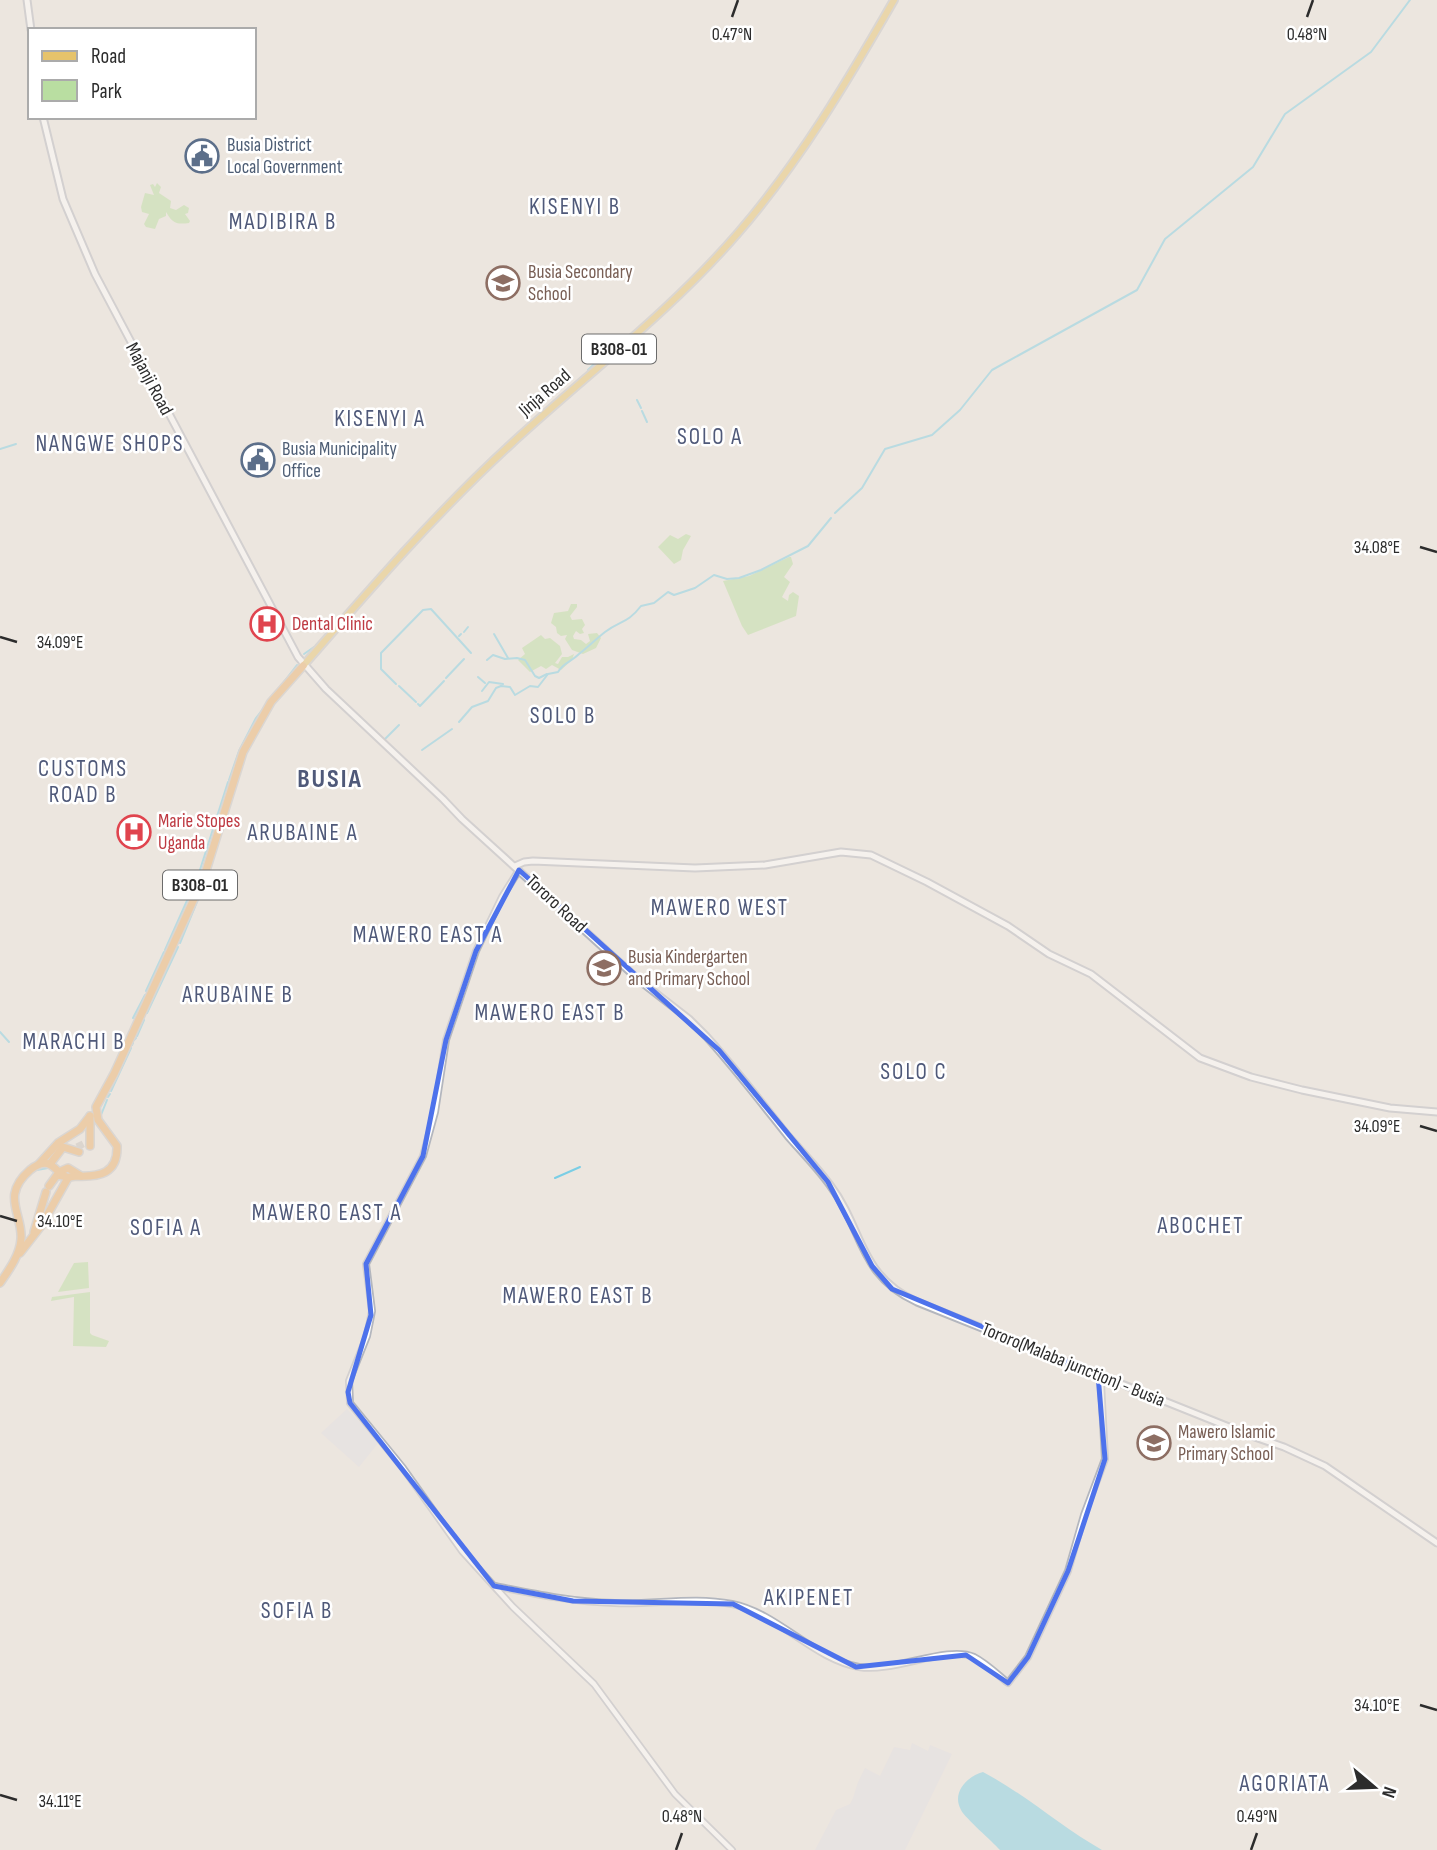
<svg xmlns="http://www.w3.org/2000/svg" width="1437" height="1850" font-family="'Sofia Sans Condensed',sans-serif">
  <rect width="100%" height="100%" fill="#ece6df"/>
  <g fill="#e1dfe5">
    <path d="M347,1409L379,1442L359,1467L321,1433Z"/>
    <path d="M912,1743L928,1751L930,1745L952,1754L905,1850H815L836,1810L850,1804L853,1798L858,1782L865,1768L880,1776L894,1747L910,1750Z"/>
  </g>
  <g fill="#b9dea1">
    <path d="M157,183L161,187L159,193L171,201L170,208L176,210L184,205L189,208L188,213L185,214L190,221L189,223C175,225 172,222 166,212V216L159,219L155,229L146,227L144,224L149,214L142,212L141,207L145,193L154,195L150,185L153,184L155,187Z"/>
    <path d="M686,534L691,536L683,550L681,560L674,564L658,547L670,535L678,539Z"/>
    <path d="M789,557H791L793,564L784,577L790,582L782,597L788,601L789,595L793,592L799,596L796,616L748,635L742,626L723,581L749,576Z"/>
    <path d="M571,604H577V607L570,616L572,620L582,619L585,625L582,629L584,633L580,634L576,631L573,636L574,639L581,640L586,644L590,641L588,634L597,633L601,638L596,648L583,654L572,650L565,639L567,635L561,636L557,633L556,627L551,623L554,613L568,611Z"/>
    <path d="M541,635L545,639L550,638L560,646L562,654L555,663L558,664L562,657H568L574,654L572,660L561,670L552,665L546,669L541,666L530,672L518,660L525,654L522,648Z"/>
    <path d="M88,1262L89,1288L58,1292L74,1263Z"/>
    <path d="M90,1292V1333L92,1335L109,1341L106,1347L73,1346L74,1297L51,1301L52,1297Z"/>
  </g>
  <path fill="#7bcee5" d="M983,1772C1025,1794 1061,1827 1102,1850H1000C992,1841 965,1818 961,1810C951,1792 968,1776 983,1772Z"/>
  <g fill="none" stroke-linecap="round" stroke-linejoin="round">
    <g stroke="#7bcee5" stroke-width="2">
      <path d="M588,370L619,340"/>
      <path d="M637,400L641,408"/>
      <path d="M555,401L584,375"/>
      <path d="M642,411L647,422"/>
      <path d="M512,439L521,431"/>
      <path d="M502,448L510,441"/>
      <path d="M0,449L16,444"/>
      <path d="M491,458L496,453"/>
      <path d="M466,482L490,460"/>
      <path d="M460,489L464,485"/>
      <path d="M835,513L862,488L885,449L932,435L960,410L992,370L1137,290L1165,239L1253,167L1285,114L1371,52L1410,0"/>
      <path d="M464,632L468,627"/>
      <path d="M494,634L508,658"/>
      <path d="M459,636L461,634"/>
      <path d="M316,645L323,639"/>
      <path d="M304,654L314,647"/>
      <path d="M487,660L493,655L505,659L517,658L525,660L535,676L539,678L547,674"/>
      <path d="M478,677L485,683"/>
      <path d="M446,678L464,659"/>
      <path d="M396,684L381,669V653L423,610L431,609L471,653"/>
      <path d="M399,686L416,702"/>
      <path d="M482,691L489,682L503,684"/>
      <path d="M418,704L420,706L444,681"/>
      <path d="M459,722L472,707L488,701L496,688L501,686L510,687L515,695L530,686L538,687L548,674L558,672C564,662 571,662 579,654C588,647 596,639 605,632C621,620 627,624 641,606L654,603L668,592L674,595L695,588L714,575L727,579L739,578L761,570L808,546L831,518"/>
      <path d="M384,740L399,725"/>
      <path d="M422,750L452,729"/>
      <path d="M229,780L239,751L256,718L297,665"/>
      <path d="M199,873L228,782"/>
      <path d="M180,943L210,870"/>
      <path d="M165,950L198,876"/>
      <path d="M146,991L164,952"/>
      <path d="M147,1013L178,947"/>
      <path d="M133,1018L145,995"/>
      <path d="M0,1032L9,1042"/>
      <path d="M137,1036L144,1020"/>
      <path d="M134,1040L136,1038"/>
      <path d="M132,1045L133,1043"/>
      <path d="M111,1091L131,1048"/>
      <path d="M108,1097L110,1094"/>
      <path d="M101,1115L107,1100"/>
      <path d="M37,1170L48,1168"/>
      <path d="M555,1178L580,1167"/>
    </g>
    <path stroke="#c6c1bb" stroke-width="7" stroke-dasharray="7 3.5" stroke-linecap="butt" d="M77,1147L87,1142"/>
    <defs>
      <g id="tertiary">
        <path d="M519,870L502,897L476,951L446,1040L435,1112L423,1156L366,1264L372,1311L367,1336L349,1381L350,1403L403,1468L462,1551L513,1607L594,1684L675,1794L732,1850"/>
        <path d="M495,1586C535,1594 574,1602 615,1603C654,1605 693,1596 732,1604C778,1613 813,1659 859,1667C893,1673 947,1645 974,1657C986,1663 997,1674 1008,1683L1028,1657L1068,1571L1084,1515L1105,1459L1101,1384L1098,1375"/>
      </g>
      <g id="secondary">
        <path d="M27,0L31,30"/>
        <path d="M43,117L63,199L95,274L298,657L326,689L443,799L462,819L640,981L689,1019L706,1036C735,1068 761,1102 788,1136C802,1152 817,1167 830,1185C864,1230 858,1275 917,1302L1249,1435L1284,1447L1325,1466L1437,1543"/>
        <path d="M515,866L524,862L533,861L695,868L765,865L841,852L871,855L927,882L1008,926L1049,954L1091,974L1200,1058L1251,1077L1302,1090L1390,1108L1437,1112"/>
      </g>
      <path id="primary" d="M303,666C369,590 436,513 510,445C586,375 670,312 738,233C800,161 847,82 894,0"/>
      <g id="trunk">
        <path d="M90,1146V1116"/>
        <path d="M39,1164L58,1143L80,1129L90,1116"/>
        <path d="M50,1164L63,1147L79,1152"/>
        <path d="M59,1172L68,1168L81,1176"/>
        <path d="M49,1186L57,1175L63,1176"/>
        <path d="M34,1232L46,1192"/>
        <path d="M20,1253L41,1226L68,1178"/>
        <path d="M0,1283C9,1270 20,1255 21,1239C23,1214 0,1196 30,1170C53,1152 56,1176 67,1177C70,1178 73,1176 77,1176C99,1177 118,1174 117,1146L98,1120L96,1107L114,1074L204,877L243,752L271,702L303,666"/>
      </g>
    </defs>
    <use href="#tertiary" stroke="#b3b6be" stroke-width="8"/>
    <use href="#secondary" stroke="#b3b6be" stroke-width="9"/>
    <use href="#primary" stroke="#c4c4c4" stroke-width="10"/>
    <use href="#trunk" stroke="#c4c4c4" stroke-width="10"/>
    <use href="#tertiary" stroke="#fff" stroke-width="4.5"/>
    <use href="#secondary" stroke="#fff" stroke-width="5"/>
    <use href="#primary" stroke="#e6c36b" stroke-width="6"/>
    <use href="#trunk" stroke="#ecaf68" stroke-width="7"/>
  </g>
  <path d="M0 0H1437V1850H0ZM519,870L719,1050L828,1182L872,1266L892,1289L1098,1375L1105,1459L1068,1571L1028,1657L1008,1683L966,1655L856,1667L733,1604L573,1601L494,1586L350,1403L348,1392L371,1315L366,1264L423,1156L446,1040L476,951Z" fill="#ece6df" fill-opacity=".55" fill-rule="evenodd"/>
  <path fill="none" stroke="#4d72ec" stroke-width="5" stroke-linejoin="round" d="M519,870L719,1050L828,1182L872,1266L892,1289L1098,1375L1105,1459L1068,1571L1028,1657L1008,1683L966,1655L856,1667L733,1604L573,1601L494,1586L350,1403L348,1392L371,1315L366,1264L423,1156L446,1040L476,951Z"/>
  <path fill="none" stroke="#2c2c2c" stroke-width="2.5" d="M732,17L738,0M1307,17L1313,0M1420,547L1437,552M0,637L17,642M1420,1126L1437,1131M0,1216L17,1221M1420,1705L1437,1710M0,1795L17,1800M676,1850L682,1833M1251,1850L1257,1833"/>
  <defs>
    <symbol id="civic-ring" viewBox="-11 -11 22 22"><circle r="9.5" fill="#fff" stroke="#5c6f8a" stroke-width="1.5"/><path d="M-.6-6.5H3V-4.5H.6V-3L4-1V1h2V6H-6V1h2V-1L-.6-3ZM-1.2 2.5V6h2.4V2.5Z" fill="#5c6f8a"/></symbol>
    <symbol id="school-ring" viewBox="-11 -11 22 22"><circle r="9.5" fill="#fff" stroke="#8d6e63" stroke-width="1.5"/><path d="M0-5L7-2L0 1L-7-2ZM-4 1L0 2.5L4 1V4Q0 6-4 4Z" fill="#8d6e63"/></symbol>
    <symbol id="hospital-ring" viewBox="-11 -11 22 22"><circle r="9.5" fill="#fff" stroke="#e0444e" stroke-width="1.5"/><path d="M-5-5h3v3.5h4V-5h3V5h-3V1.5h-4V5h-3Z" fill="#e0444e"/></symbol>
  </defs>
  <g fill-rule="evenodd">
    <use href="#civic-ring" x="183" y="137" width="38" height="38"/>
    <use href="#school-ring" x="484" y="264" width="38" height="38"/>
    <use href="#civic-ring" x="239" y="441" width="38" height="38"/>
    <use href="#hospital-ring" x="248" y="605" width="38" height="38"/>
    <use href="#hospital-ring" x="115" y="813" width="38" height="38"/>
    <use href="#school-ring" x="585" y="949" width="38" height="38"/>
    <use href="#school-ring" x="1135" y="1424" width="38" height="38"/>
  </g>
  <g text-anchor="middle" dominant-baseline="central" stroke-width="5" stroke-linejoin="round" paint-order="stroke">
    <g fill="#fff" stroke="#6b6b6b" stroke-width="2">
      <rect x="582" y="334.5" width="74" height="29" rx="5"/>
      <rect x="163" y="870.5" width="74" height="29" rx="5"/>
    </g>
    <g font-size="18" font-weight="bold" fill="#2c2c2c">
      <text x="619" y="349">B308-01</text>
      <text x="200" y="885">B308-01</text>
    </g>
    <g font-size="19" fill="#4e5e75" stroke="#fff" text-anchor="start">
      <text x="227" y="145">Busia District<tspan x="227" dy="22">Local Government</tspan></text>
      <text x="282" y="449">Busia Municipality<tspan x="282" dy="22">Office</tspan></text>
    </g>
    <g font-size="19" fill="#785e54" stroke="#fff" text-anchor="start">
      <text x="528" y="272">Busia Secondary<tspan x="528" dy="22">School</tspan></text>
      <text x="628" y="957">Busia Kindergarten<tspan x="628" dy="22">and Primary School</tspan></text>
      <text x="1178" y="1432">Mawero Islamic<tspan x="1178" dy="22">Primary School</tspan></text>
    </g>
    <g font-size="19" fill="#2c2c2c" stroke="#fff">
      <text transform="translate(149 379) rotate(62)">Majanji Road</text>
      <text transform="translate(545 393) rotate(-41)">Jinja Road</text>
      <text transform="translate(556 904) rotate(43)">Tororo Road</text>
      <text transform="translate(1073 1365) rotate(22)">Tororo(Malaba junction) - Busia</text>
    </g>
    <g font-size="19" fill="#be3a42" stroke="#fff" text-anchor="start">
      <text x="292" y="624">Dental Clinic</text>
      <text x="158" y="821">Marie Stopes<tspan x="158" dy="22">Uganda</tspan></text>
    </g>
    <g font-size="23" letter-spacing="2" fill="#4f5979" stroke="#fff">
      <text x="575" y="207">KISENYI B</text>
      <text x="283" y="222">MADIBIRA B</text>
      <text x="380" y="419">KISENYI A</text>
      <text x="710" y="437">SOLO A</text>
      <text x="110" y="444">NANGWE SHOPS</text>
      <text x="563" y="716">SOLO B</text>
      <text x="83" y="769">CUSTOMS<tspan x="83" dy="26">ROAD B</tspan></text>
      <text x="303" y="833">ARUBAINE A</text>
      <text x="720" y="908">MAWERO WEST</text>
      <text x="428" y="935">MAWERO EAST A</text>
      <text x="238" y="995">ARUBAINE B</text>
      <text x="550" y="1013">MAWERO EAST B</text>
      <text x="74" y="1042">MARACHI B</text>
      <text x="914" y="1072">SOLO C</text>
      <text x="327" y="1213">MAWERO EAST A</text>
      <text x="1201" y="1226">ABOCHET</text>
      <text x="166" y="1228">SOFIA A</text>
      <text x="578" y="1296">MAWERO EAST B</text>
      <text x="809" y="1598">AKIPENET</text>
      <text x="297" y="1611">SOFIA B</text>
      <text x="1285" y="1784">AGORIATA</text>
    </g>
    <g font-size="26" font-weight="bold" letter-spacing="2" fill="#4f5979" stroke="#fff">
      <text x="330" y="779">BUSIA</text>
    </g>
  </g>
  <g font-size="18" text-anchor="middle" fill="#2c2c2c" stroke="#fff" stroke-width="5" stroke-linejoin="round" paint-order="stroke">
    <text x="732" y="40">0.47°N</text>
    <text x="1307" y="40">0.48°N</text>
    <text x="1377" y="553">34.08°E</text>
    <text x="60" y="648">34.09°E</text>
    <text x="1377" y="1132">34.09°E</text>
    <text x="60" y="1227">34.10°E</text>
    <text x="1377" y="1711">34.10°E</text>
    <text x="60" y="1807">34.11°E</text>
    <text x="682" y="1822">0.48°N</text>
    <text x="1257" y="1822">0.49°N</text>
  </g>
  <rect x="28" y="28" width="228" height="91" fill="#ffffff" stroke="#ababab" stroke-width="2"/>
  <rect x="42" y="51" width="35" height="10" fill="#e6c36b" stroke="#ababab" stroke-width="2"/>
  <text x="91" y="63" font-size="21" fill="#2c2c2c">Road</text>
  <rect x="42" y="80" width="35" height="21" fill="#b9dea1" stroke="#ababab" stroke-width="2"/>
  <text x="91" y="98" font-size="21" fill="#2c2c2c">Park</text>
  <g transform="translate(1374 1787) rotate(109)" stroke="#ffffff" stroke-width="5" paint-order="stroke">
  <path d="M0-5L12 26L0 18L-12 26Z" fill="#2c2c2c"/>
  <text y="-10" font-size="19" font-weight="bold" text-anchor="middle" fill="#2c2c2c">N</text>
  </g>
</svg>
